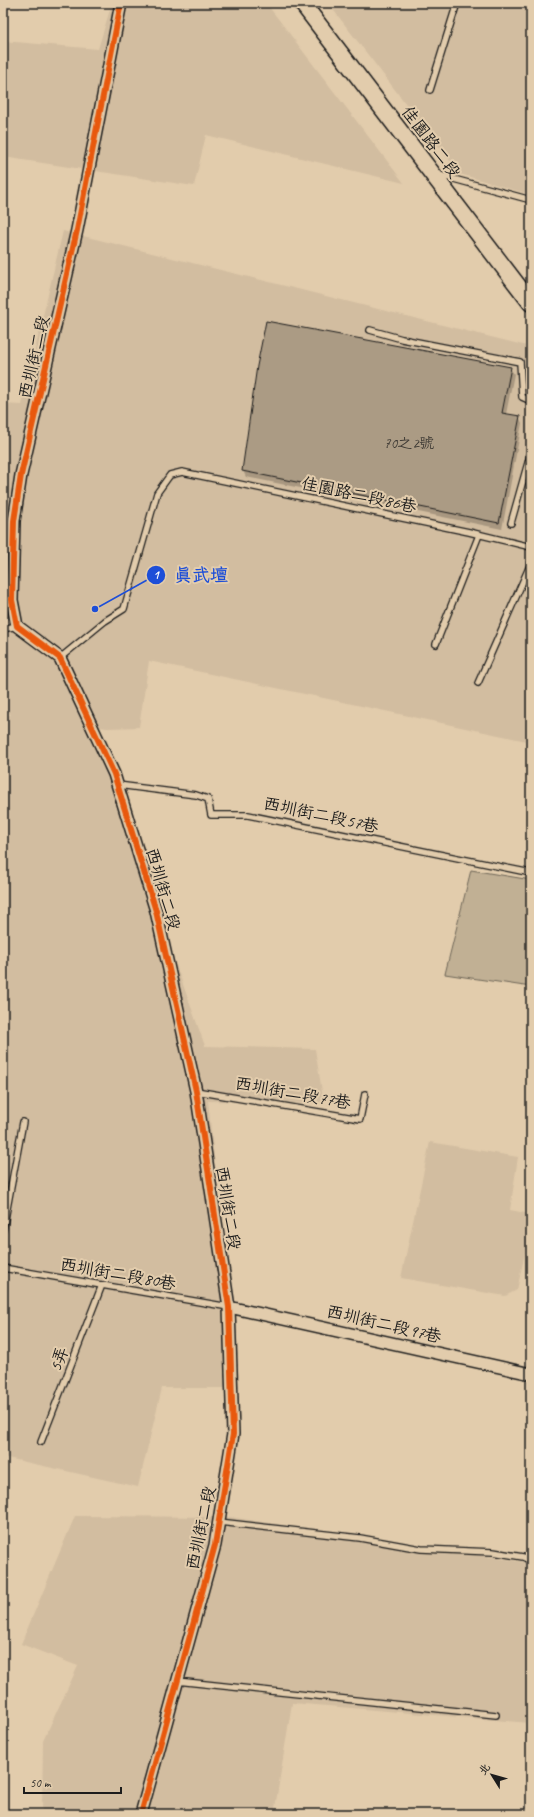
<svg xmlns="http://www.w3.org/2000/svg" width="534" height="1817" font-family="Caveat,'LXGW WenKai TC',sans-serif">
  <rect width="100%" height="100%" fill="#e2ccac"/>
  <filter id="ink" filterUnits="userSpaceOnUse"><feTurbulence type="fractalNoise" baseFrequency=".025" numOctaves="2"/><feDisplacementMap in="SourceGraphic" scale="8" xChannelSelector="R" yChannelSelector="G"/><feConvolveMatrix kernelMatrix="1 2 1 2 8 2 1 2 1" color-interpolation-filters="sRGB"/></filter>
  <g filter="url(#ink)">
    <g fill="#d2bda0">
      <path d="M112,3H266L404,183L206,135L194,186L3,157V41L98,49Z"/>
      <path d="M328,3H531V195L460,174Z"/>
      <path d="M63,231L531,347V742L149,661L139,727L108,728L90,726L205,1046L315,1049L324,1104L208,1101L239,1388H162L138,1487L3,1457V716L11,715L3,707V404L22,405Z"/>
      <path d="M430,1142L518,1157L510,1210L531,1214V1225L517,1290L505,1296L401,1278Z"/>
      <path d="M75,1516L230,1517L531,1563V1723L292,1703L274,1814H42L43,1741L78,1666L21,1644Z"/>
    </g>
    <path fill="#c1b094" stroke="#6e6658" d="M471,870L531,880V987L445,974Z"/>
    <path fill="#0003" d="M510,368L514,374L506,414L519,417L522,423L502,529L246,477L243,471Z"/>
    <path fill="#ab9b84" stroke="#1c1c1c" d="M266,321L511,367L502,413L520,416L499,523L242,471L257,366Z"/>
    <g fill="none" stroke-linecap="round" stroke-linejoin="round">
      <defs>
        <g id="lane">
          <path d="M430,90L457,3"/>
          <path d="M439,175L531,200"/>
          <path d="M370,330L402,339L520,362L522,397L531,401"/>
          <path d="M511,523L531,452"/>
          <path d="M3,629L17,626"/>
          <path d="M436,644L479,535"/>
          <path d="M60,658L105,621L124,609L157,493L170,475L182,472L469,532L531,547"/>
          <path d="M478,683L531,563"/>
          <path d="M118,785L196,795L208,799L211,815H248L531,873"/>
          <path d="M196,1091L360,1119L365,1094"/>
          <path d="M3,1230L23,1122"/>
          <path d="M3,1268L229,1307"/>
          <path d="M41,1442L102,1285"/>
          <path d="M219,1522L360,1538L421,1549L493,1552L523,1557L531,1561"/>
          <path d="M177,1681L496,1715"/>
        </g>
        <g id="street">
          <path d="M121,3L77,230L21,475L14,521L12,600L17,626L60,658L114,774L156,911L196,1091L229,1307L233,1434L215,1545L141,1814"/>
          <path d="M229,1307L531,1374"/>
        </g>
        <path id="secondary" d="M302,3L531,303"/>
      </defs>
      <use href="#lane" stroke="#1c1c1c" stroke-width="8"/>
      <use href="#street" stroke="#1c1c1c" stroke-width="14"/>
      <use href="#secondary" stroke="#1c1c1c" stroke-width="19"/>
      <use href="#lane" stroke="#e2ccac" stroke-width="5.5"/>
      <use href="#street" stroke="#e2ccac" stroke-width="11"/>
      <use href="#secondary" stroke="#e2ccac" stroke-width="16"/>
      <defs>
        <path id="cycleway" d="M121,3L77,230L21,475L14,521L12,600L17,626L60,658L114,774L156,911L196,1091L229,1307L233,1434L215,1545L141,1814"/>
      </defs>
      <use href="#cycleway" stroke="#e2ccac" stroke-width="8"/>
      <use href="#cycleway" stroke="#e8590c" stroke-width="6"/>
    </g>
  </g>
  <g text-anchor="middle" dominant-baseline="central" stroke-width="4" stroke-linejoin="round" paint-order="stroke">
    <g font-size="15" fill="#403c36">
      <text x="409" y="443">70之2號</text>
    </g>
    <g font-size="17" fill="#1c1c1c" stroke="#e2ccac">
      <text transform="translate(431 142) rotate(53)">佳園路二段</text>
      <text transform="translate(34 357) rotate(-77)">西圳街二段</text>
      <text transform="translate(359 495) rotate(12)">佳園路二段86巷</text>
      <text transform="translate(321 815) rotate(12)">西圳街二段57巷</text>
      <text transform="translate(163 889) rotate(74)">西圳街二段</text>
      <text transform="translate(293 1093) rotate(10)">西圳街二段77巷</text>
      <text transform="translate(228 1208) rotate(81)">西圳街二段</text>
      <text transform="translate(118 1274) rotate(10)">西圳街二段80巷</text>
      <text transform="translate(384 1324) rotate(13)">西圳街二段97巷</text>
      <text transform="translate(59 1359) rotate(-69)">5弄</text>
      <text transform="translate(201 1528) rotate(-78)">西圳街二段</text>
    </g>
  </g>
  <path fill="none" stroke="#1d4ed8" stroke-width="1.5" d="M95 609L156 575"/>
  <g fill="#1d4ed8" stroke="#e2ccac" stroke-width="1.5">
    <circle cx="95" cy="609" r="4"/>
    <circle cx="156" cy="575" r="10"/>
  </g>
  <g font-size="12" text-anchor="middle" font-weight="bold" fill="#fff">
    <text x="156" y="579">1</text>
  </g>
  <g font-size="18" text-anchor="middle" font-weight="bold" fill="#1d4ed8" stroke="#e2ccac" stroke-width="4" stroke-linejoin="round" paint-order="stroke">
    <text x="201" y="581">真武壇</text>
  </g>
  <rect width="534" height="1817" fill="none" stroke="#e2ccac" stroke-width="16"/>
  <rect x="8" y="8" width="518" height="1801" fill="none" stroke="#1c1c1c" stroke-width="1.5" filter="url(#ink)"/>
  <g transform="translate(492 1775) rotate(307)" stroke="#e2ccac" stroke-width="3" paint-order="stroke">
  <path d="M0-3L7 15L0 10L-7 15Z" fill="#1c1c1c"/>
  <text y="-6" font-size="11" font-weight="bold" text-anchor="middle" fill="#1c1c1c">北</text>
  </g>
  <path d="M24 1787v6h97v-6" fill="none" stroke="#1c1c1c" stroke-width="2"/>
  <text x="30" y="1787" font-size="12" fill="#1c1c1c" stroke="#e2ccac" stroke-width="3" paint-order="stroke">50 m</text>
</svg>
